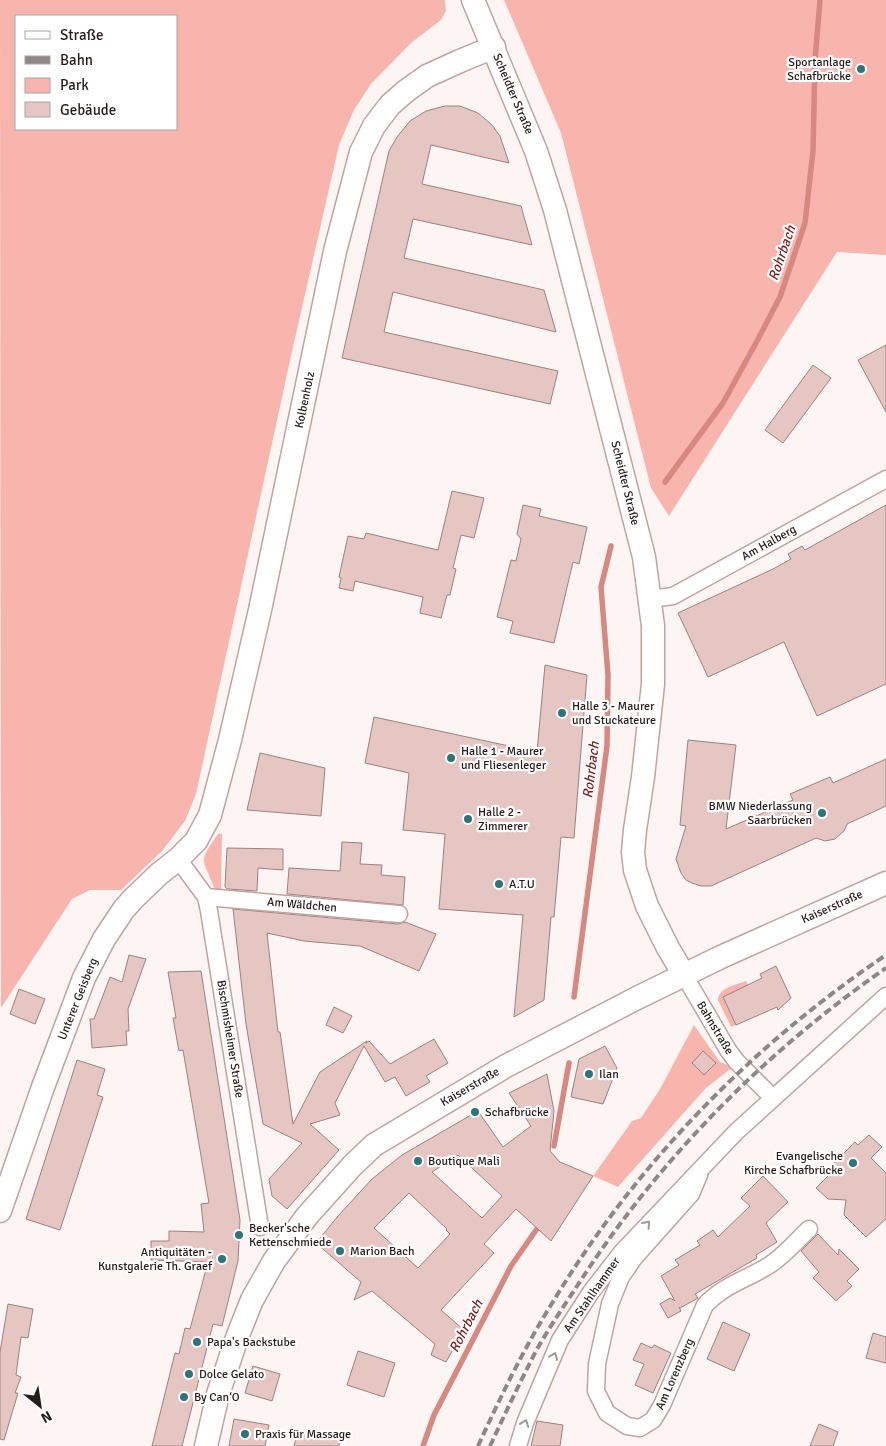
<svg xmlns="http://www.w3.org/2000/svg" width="886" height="1446" font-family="Signika,sans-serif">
  <rect width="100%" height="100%" fill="#fcf5f4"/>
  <g fill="#f7b5ae" fill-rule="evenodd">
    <path d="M0,0H445L446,11L441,20L411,43L371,84L354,110L339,145L291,356L196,794L185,821L162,851L121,890H90L72,899L1,1008ZM16,16H176V129H16Z"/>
    <path d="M504,0H886V255L837,252L669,516L651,488L561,133Z"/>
    <path d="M218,834H222L221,890H215C204,858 196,865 218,834Z"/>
    <path d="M746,981L748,985L723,997L736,1025L731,1027L718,1000C718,988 736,985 746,981Z"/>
    <path d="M694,1025L720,1062L733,1067L706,1088L618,1187L593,1176L632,1121L641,1118L660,1089Z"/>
  </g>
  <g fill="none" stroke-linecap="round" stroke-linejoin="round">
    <g stroke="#d78881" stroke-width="5.5">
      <path d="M665,482L723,403L757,341L780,297L805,223L813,151L815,60L820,0"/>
      <path d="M574,997L607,746L608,675L601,587L611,546"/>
      <path d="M554,1146L569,1063"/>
      <path d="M423,1446L434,1415L511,1266L541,1223"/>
    </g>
  </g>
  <g fill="#e5c6c2" stroke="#9d817d" fill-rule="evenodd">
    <path d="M445,106H460L478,113L492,125L500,136L509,163L431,145L422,184L521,206L532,245L413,219L404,258L544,290L556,332L393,292L384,332L558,371L550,404L342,358L389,151L397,137L410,121L426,111Z"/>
    <path d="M886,345V412L858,360Z"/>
    <path d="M813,365L831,378L783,443L765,430Z"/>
    <path d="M452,491L484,498L474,538L461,535L453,568L456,569L450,595H447L441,618L420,613L423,597L355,581L353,591L339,588L341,578L339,577L348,536L364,539L366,533L438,550Z"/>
    <path d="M523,505L541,509L539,516L587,527L579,564L573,562L554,643L510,633L513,621L497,617L511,560L516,561L521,539L517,534Z"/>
    <path d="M886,505V684L817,716L784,642L708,677L678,613L773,569L791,559L788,554L802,546L805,550Z"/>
    <path d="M545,665L587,675L574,838L561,837L554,917H551L544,1000L514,1017L523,915L439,909L445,834L403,830L409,773L365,763L374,717L537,752Z"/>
    <path d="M688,740L736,745L726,829L793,800L790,794L830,777L833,783L886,759V806L847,824L844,831L835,839L825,841L816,838L711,886H701L692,883L686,880L681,873L676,859L686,826L680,825Z"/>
    <path d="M260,753L325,768L321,816L247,810Z"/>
    <path d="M342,842L362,843L360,864L382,865L381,875L405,877L403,905L287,894L289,868L340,871Z"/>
    <path d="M227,848L283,849V870L258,868L257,891L227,889L225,887Z"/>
    <path d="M233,909L398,924L405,922L436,934L419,971L360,946L304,941L267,933L278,1032H280L293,1124L320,1072L367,1041L366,1043L369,1041L390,1064L434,1039L448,1063L426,1076L430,1082L406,1096L395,1077L385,1082L364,1046L335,1103L340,1115L310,1124L339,1150L287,1209L272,1196L269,1179L302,1143L263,1124L246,1024Z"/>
    <path d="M129,955L146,959L128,1009L129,1031H126L127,1045L92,1048L90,1019H94L110,977L122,982Z"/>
    <path d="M776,966L791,998L778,1010L777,1007L736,1025L723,997L762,978L760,974Z"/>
    <path d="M201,971L240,1220L238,1261L222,1326L213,1324L182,1446H152L175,1353L179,1354L185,1328L190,1329L208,1262L151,1260V1241H169V1231L204,1232L201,1204L209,1203L183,1050L179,1051L173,1018H176L168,972Z"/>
    <path d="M19,989L45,999L35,1024L10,1014Z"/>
    <path d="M334,1007L352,1016L343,1033L326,1025Z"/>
    <path d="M605,1046L617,1068L603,1104L571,1097L579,1059Z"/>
    <path d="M703,1051L716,1063L704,1075L692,1063Z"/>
    <path d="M77,1060L105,1069L97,1095L103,1097L60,1230L26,1219Z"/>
    <path d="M547,1074L554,1111L550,1151L560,1162L593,1176L551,1241L516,1209L484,1244L494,1253L441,1310L464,1330L446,1362L431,1355L435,1344L372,1291L354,1300L361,1282L316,1243L338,1216L372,1179L402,1155L478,1111L503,1147L531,1126L509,1093ZM458,1155L502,1196L482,1218L432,1172ZM409,1193L447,1229L446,1230L450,1234L418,1268L374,1228Z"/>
    <path d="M869,1135L882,1147L871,1158L886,1173V1219L866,1237L844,1215L846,1200L828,1199L816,1188L834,1170L830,1167L855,1142L858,1145Z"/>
    <path d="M763,1176L788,1202L766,1223L777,1242L756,1255L757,1258L695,1294L698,1298L680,1308L679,1307L681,1311L668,1318L660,1304L670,1298L675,1301L661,1276L679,1265L675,1260L700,1245L697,1241L713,1230L718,1237L750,1206L741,1198Z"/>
    <path d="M818,1234L838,1255L839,1249L859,1269L847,1281L852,1286L836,1301L813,1278L819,1272L801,1251Z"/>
    <path d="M8,1304L33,1309L28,1338L21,1337L16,1375L21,1377L15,1393H18L4,1440L0,1439V1352Z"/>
    <path d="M723,1322L750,1334L734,1371L707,1359Z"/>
    <path d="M873,1333L886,1337V1363L866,1358Z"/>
    <path d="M641,1343L652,1348L654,1345L671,1353L653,1393L635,1385L644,1364L633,1360Z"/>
    <path d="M358,1351L395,1363L384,1397L347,1385Z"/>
    <path d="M253,1366L280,1374L272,1401L245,1393Z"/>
    <path d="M234,1419L269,1425L265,1446H229Z"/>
    <path d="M537,1421L563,1425L560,1446H531Z"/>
    <path d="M819,1424L838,1432L833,1446H810Z"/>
    <path d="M298,1431L340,1438L339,1446H294Z"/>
  </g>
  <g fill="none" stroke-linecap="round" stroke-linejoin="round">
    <defs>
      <g id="street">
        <path d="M650,599L673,596L886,479"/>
        <path d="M178,859L206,897L209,911L260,1227"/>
        <path d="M206,897L399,914"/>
        <path d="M684,975L728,1050L737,1062L773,1098"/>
        <path d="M699,1175L691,1194L634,1258L621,1277L610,1304L597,1364L596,1391L607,1413L627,1426L640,1428L653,1420L662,1405L705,1305C724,1285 745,1280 768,1266C783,1257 796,1241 809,1229"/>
        <path d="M518,1446L525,1423L560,1340L591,1292L622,1252L736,1132L886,996"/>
      </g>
      <g id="secondary">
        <path d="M473,0L536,151L555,210L644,557L653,626V684L643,777L635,830L633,852L635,870L647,906L668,948L684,975"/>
        <path d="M0,1211L43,1087L84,978L104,939L124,909L134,898L159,874L178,859L196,841L210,815L230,740L260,610L335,251L361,152L374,126L390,105L406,91L427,76L460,61L494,47"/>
        <path d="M206,1446L218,1394L238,1335L252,1300L274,1261L307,1216L352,1166L374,1145L506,1066L637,998L721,957L886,883"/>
      </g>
    </defs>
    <use href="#street" stroke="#c0a39f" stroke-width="19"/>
    <use href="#secondary" stroke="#c0a39f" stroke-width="25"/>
    <use href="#street" stroke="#fff" stroke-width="16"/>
    <use href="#secondary" stroke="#fff" stroke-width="22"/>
    <g stroke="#8f8685" stroke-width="4" stroke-dasharray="8 4" stroke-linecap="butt">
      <path d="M478,1446C500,1398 523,1350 551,1305C635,1165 751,1046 886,955"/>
      <path d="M490,1446C505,1414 520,1382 536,1351C550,1326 566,1303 581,1280C662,1156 765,1052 886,968"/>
    </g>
  </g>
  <defs><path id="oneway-chevron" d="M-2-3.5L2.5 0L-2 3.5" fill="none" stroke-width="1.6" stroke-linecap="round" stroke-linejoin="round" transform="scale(1.25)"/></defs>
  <g stroke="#9e9998">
    <use href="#oneway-chevron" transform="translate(647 1224) rotate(-48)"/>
    <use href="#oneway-chevron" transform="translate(554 1356) rotate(-67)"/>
    <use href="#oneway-chevron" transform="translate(525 1423) rotate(-70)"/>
  </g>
  <g fill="#2c757d" stroke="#fff" stroke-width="2">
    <circle cx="861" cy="69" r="5"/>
    <circle cx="562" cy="713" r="5"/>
    <circle cx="451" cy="758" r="5"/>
    <circle cx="822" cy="813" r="5"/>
    <circle cx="468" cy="819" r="5"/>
    <circle cx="499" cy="884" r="5"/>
    <circle cx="589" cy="1074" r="5"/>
    <circle cx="475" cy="1112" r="5"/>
    <circle cx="418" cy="1161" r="5"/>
    <circle cx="853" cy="1163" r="5"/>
    <circle cx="239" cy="1235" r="5"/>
    <circle cx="340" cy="1251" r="5"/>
    <circle cx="222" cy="1259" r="5"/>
    <circle cx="197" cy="1342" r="5"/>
    <circle cx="189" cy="1374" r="5"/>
    <circle cx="184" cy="1397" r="5"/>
    <circle cx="245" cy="1434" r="5"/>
  </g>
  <g text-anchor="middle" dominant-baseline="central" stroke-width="4.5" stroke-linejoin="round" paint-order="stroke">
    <g font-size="12" fill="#271c1b" stroke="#fff" text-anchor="start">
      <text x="851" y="62" text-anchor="end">Sportanlage<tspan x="851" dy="14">Schafbrücke</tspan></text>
      <text x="572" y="706">Halle 3 - Maurer<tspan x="572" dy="14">und Stuckateure</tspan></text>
      <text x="461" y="751">Halle 1 - Maurer<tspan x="461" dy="14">und Fliesenleger</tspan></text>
      <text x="812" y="806" text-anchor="end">BMW Niederlassung<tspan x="812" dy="14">Saarbrücken</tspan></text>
      <text x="478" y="812">Halle 2 -<tspan x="478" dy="14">Zimmerer</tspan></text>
      <text x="509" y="884">A.T.U</text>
      <text x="599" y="1074">Ilan</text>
      <text x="485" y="1112">Schafbrücke</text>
      <text x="843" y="1156" text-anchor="end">Evangelische<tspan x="843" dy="14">Kirche Schafbrücke</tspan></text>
      <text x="428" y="1161">Boutique Mali</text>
      <text x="249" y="1228">Becker'sche<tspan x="249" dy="14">Kettenschmiede</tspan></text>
      <text x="350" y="1251">Marion Bach</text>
      <text x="212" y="1252" text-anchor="end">Antiquitäten -<tspan x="212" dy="14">Kunstgalerie Th. Graef</tspan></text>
      <text x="207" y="1342">Papa's Backstube</text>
      <text x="199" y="1374">Dolce Gelato</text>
      <text x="194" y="1397">By Can‘O</text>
      <text x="255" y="1434">Praxis für Massage</text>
    </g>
    <g font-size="12" fill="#271c1b" stroke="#fff">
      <text transform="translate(513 94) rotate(67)">Scheidter Straße</text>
      <text transform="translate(305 400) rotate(-78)">Kolbenholz</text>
      <text transform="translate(625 483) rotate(76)">Scheidter Straße</text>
      <text transform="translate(769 543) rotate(-29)">Am Halberg</text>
      <text transform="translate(302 905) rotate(5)">Am Wäldchen</text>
      <text transform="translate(832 907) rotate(-24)">Kaiserstraße</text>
      <text transform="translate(78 999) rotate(-68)">Unterer Geisberg</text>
      <text transform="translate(715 1028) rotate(59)">Bahnstraße</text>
      <text transform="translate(230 1039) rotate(81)">Bischmisheimer Straße</text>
      <text transform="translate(470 1087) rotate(-30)">Kaiserstraße</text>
      <text transform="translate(592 1295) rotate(-55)">Am Stahlhammer</text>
      <text transform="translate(675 1374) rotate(-66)">Am Lorenzberg</text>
    </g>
    <g font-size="14" font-style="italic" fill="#7a1d1c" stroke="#fff">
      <text transform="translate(782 253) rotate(-71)">Rohrbach</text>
      <text transform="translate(591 770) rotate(-83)">Rohrbach</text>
      <text transform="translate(466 1326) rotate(-63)">Rohrbach</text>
    </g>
  </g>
  <rect x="15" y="15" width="162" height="115" fill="#ffffff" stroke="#a9a4a4"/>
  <rect x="25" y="31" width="25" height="8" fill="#ffffff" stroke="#a9a4a4"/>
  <text x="60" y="40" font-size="15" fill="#271c1b">Straße</text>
  <rect x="25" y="56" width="25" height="8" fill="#8f8685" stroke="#a9a4a4"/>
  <text x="60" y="65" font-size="15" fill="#271c1b">Bahn</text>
  <rect x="25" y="78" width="25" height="15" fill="#f7b5ae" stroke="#a9a4a4"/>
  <text x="60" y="90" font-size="15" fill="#271c1b">Park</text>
  <rect x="25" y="102" width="25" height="15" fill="#e5c6c2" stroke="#a9a4a4"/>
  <text x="60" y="115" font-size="15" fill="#271c1b">Gebäude</text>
  <g transform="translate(40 1406) rotate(150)" stroke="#ffffff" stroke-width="4" paint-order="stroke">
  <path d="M0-4L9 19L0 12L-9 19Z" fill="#271c1b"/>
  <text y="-8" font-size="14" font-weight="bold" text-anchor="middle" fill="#271c1b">N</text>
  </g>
</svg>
